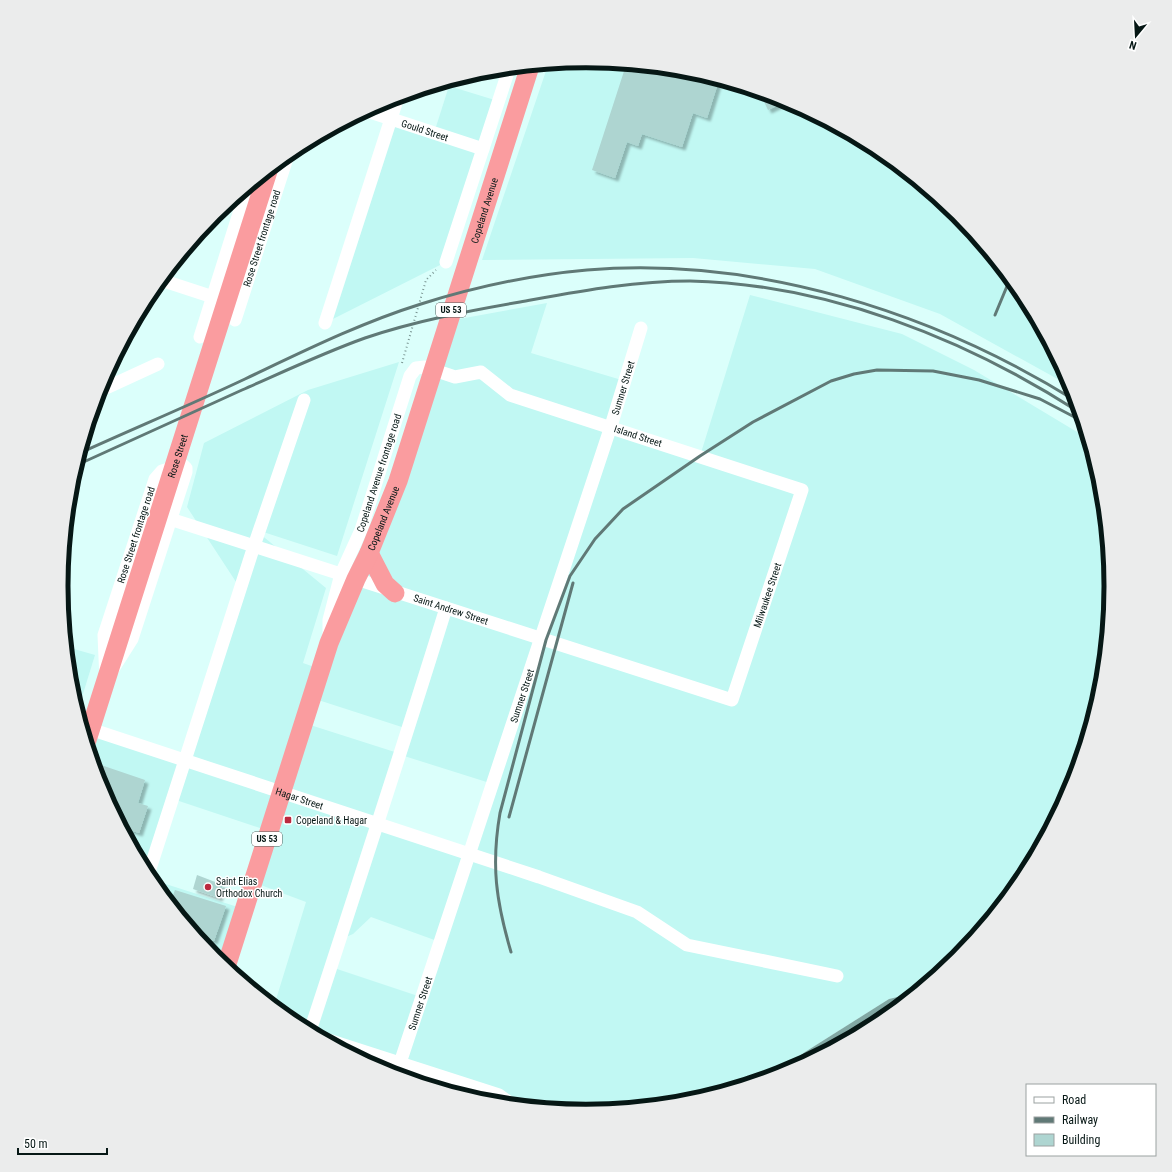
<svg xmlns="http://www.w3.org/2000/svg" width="1172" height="1172" font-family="'Roboto Condensed',sans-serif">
  <defs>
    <filter id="shadow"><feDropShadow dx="3.5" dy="3.5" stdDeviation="1" flood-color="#0004"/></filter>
  </defs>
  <rect width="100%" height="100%" fill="#dbfffb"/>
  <g fill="#c1f8f3" fill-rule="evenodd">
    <path d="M586,61L689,71L787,101L878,150L957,215L1023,295L1072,387L940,314L815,269L693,258L482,260L548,65Z"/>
    <path d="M449,86L498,101L446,262L325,323L391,119L434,133Z"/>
    <path d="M750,295L902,334L974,370L1087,438L1101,484L1111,586L1101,689L1071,787L1022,878L957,957L914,993L889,999L805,1052L774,1075L688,1101L586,1111L510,1103L325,1039L294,1022L274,1006L306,902L253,882L269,831L173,799L148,875L101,787L82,726L185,760L240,588L187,507L204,443L308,390L399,362L337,556L254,529L326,588L303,663L320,669L448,321L547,303L531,353L625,381L611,426L700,456ZM312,698L408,729L401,754L304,723ZM401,755L493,784L470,854L377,823ZM371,917L440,942L421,997L331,967L339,940L353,934Z"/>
    <path d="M67,647L95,655L78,710L71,688Z"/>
    <path d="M150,879L244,909L226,967L215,957Z"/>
  </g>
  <path fill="#d7c0c0" d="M325,1039L510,1103L483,1101L385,1071Z"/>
  <path fill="#82a8a4" d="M914,993L877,1023L787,1071L774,1075L805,1052L889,999Z"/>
  <g fill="#aed5d1" filter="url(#shadow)">
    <path d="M626,65L689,71L719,80L707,118L693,113L682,147L642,134L638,146L627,142L615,178L592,170Z"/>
    <path d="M760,93L781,99L787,101L768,110Z"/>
    <path d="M101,765L145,780L138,803L148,806L139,833L130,830L128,837L101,787L97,775Z"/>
    <path d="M197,875L223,885L219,898L193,889Z"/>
    <path d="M175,890L226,906L214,941L205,938L203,943L170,903Z"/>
  </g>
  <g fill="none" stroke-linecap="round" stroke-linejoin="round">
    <path stroke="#7b9693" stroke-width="2" stroke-dasharray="1 3" stroke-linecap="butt" d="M402,363L426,280L436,270"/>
    <g stroke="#fff" stroke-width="13">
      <path id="s1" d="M367,111L483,149"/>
      <path d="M446,262L509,69"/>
      <path d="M161,280L213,297"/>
      <path id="s2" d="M235,320L288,155"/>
      <path d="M325,323L398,97"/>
      <path d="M200,337L247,188"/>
      <path d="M101,385L108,387L158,364"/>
      <path d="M183,465L186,468V472L132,639L106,680L104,635L155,479L162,471Z"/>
      <path id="s3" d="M170,519C358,578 545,640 732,700L802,490L510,395L481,372L455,377L425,367L416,368L410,376L361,530L341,574L329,620V635"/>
      <path id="s4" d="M84,727L539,877L637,912L687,945L837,976"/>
      <path d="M148,875L254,546L304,400"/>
      <path d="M310,1031C356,890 402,750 446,608"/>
      <path d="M325,1039L499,1095L510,1103"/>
      <path id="s5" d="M400,1063L611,426L641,328"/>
    </g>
    <g stroke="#fa9c9f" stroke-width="19">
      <path d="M369,553L385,584L395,593"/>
      <path id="s6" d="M87,740L268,171"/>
      <path id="s7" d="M226,967L329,643L356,579L369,553L398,481L530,66"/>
    </g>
    <g stroke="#607976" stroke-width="3">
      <path d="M995,315L1010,279"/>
      <path d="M80,453C135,428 190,405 245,379C302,352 360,323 421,304C475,287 530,275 587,270C757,256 933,312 1076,401"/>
      <path d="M77,465C132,440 187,415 242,390C283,372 323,353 365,338C415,321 468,311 520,302C576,292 632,281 690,281C827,284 964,338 1079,412"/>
      <path d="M509,817L573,583"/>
      <path d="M511,952C496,901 491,865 500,813L546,640L570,576L595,539L623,509L700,456L753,422L831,381L854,374L877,370L933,371L979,380L1040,399L1082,421"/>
    </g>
  </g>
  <g fill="#bb293f" stroke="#fff" stroke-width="1.5">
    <rect x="284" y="816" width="8" height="8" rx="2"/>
    <circle cx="208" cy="887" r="4"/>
  </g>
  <g text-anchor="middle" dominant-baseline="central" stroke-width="3" stroke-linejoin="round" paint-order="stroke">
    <g fill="#fff" stroke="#515d5b" stroke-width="1">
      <rect x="436" y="303" width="30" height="14" rx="3"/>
      <rect x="252" y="832" width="30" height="14" rx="3"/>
    </g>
    <g font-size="9" font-weight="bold" fill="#061715">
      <text x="451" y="310">US 53</text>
      <text x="267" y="839">US 53</text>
    </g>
    <g font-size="10" fill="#061715" stroke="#fff">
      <text stroke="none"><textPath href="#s1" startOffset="61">Gould Street</textPath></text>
      <text stroke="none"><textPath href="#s7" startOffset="800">Copeland Avenue</textPath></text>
      <text stroke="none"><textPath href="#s2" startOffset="86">Rose Street frontage road</textPath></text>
      <text stroke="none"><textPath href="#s5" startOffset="711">Sumner Street</textPath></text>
      <text transform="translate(638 436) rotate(18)">Island Street</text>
      <text stroke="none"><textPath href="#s6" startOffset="298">Rose Street</textPath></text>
      <text transform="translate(379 473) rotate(-72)">Copeland Avenue frontage road</text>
      <text stroke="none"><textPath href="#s7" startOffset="476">Copeland Avenue</textPath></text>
      <text transform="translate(136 535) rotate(-72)">Rose Street frontage road</text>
      <text stroke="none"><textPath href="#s3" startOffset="701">Milwaukee Street</textPath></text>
      <text stroke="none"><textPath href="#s3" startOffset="295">Saint Andrew Street</textPath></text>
      <text stroke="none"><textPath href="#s5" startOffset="387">Sumner Street</textPath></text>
      <text stroke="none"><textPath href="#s4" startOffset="227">Hagar Street</textPath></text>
      <text stroke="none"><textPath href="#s5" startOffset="63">Sumner Street</textPath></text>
    </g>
    <g font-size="10" fill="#061715" stroke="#fff" text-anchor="start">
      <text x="296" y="820">Copeland &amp; Hagar</text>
      <text x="216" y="881">Saint Elias<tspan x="216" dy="12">Orthodox Church</tspan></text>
    </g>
  </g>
  <path d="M0 0H1172V1172H0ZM68 586a518 518 0 1 1 1036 0a518 518 0 1 1-1036 0Z" fill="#ebecec" fill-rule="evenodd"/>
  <path fill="none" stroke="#061715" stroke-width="5" d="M68 586a518 518 0 1 1 1036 0a518 518 0 1 1-1036 0Z"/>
  <rect x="1026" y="1084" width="130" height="72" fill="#ffffff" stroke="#9ba2a1"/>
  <rect x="1034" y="1097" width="20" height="6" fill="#ffffff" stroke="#9ba2a1"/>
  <text x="1062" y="1104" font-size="12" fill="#061715">Road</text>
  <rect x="1034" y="1117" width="20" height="6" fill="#607976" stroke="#9ba2a1"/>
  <text x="1062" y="1124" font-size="12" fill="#061715">Railway</text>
  <rect x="1034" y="1134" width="20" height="12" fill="#aed5d1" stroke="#9ba2a1"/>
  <text x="1062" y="1144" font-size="12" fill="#061715">Building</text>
  <g transform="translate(1136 36) rotate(198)" stroke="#ffffff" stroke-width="3" paint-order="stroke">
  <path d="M0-3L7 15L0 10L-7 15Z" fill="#061715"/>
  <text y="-6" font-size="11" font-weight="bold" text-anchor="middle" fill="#061715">N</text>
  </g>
  <path d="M18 1148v6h89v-6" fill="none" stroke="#061715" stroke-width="2"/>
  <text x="24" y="1148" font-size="12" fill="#061715" stroke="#ffffff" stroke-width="3" paint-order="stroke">50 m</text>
</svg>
